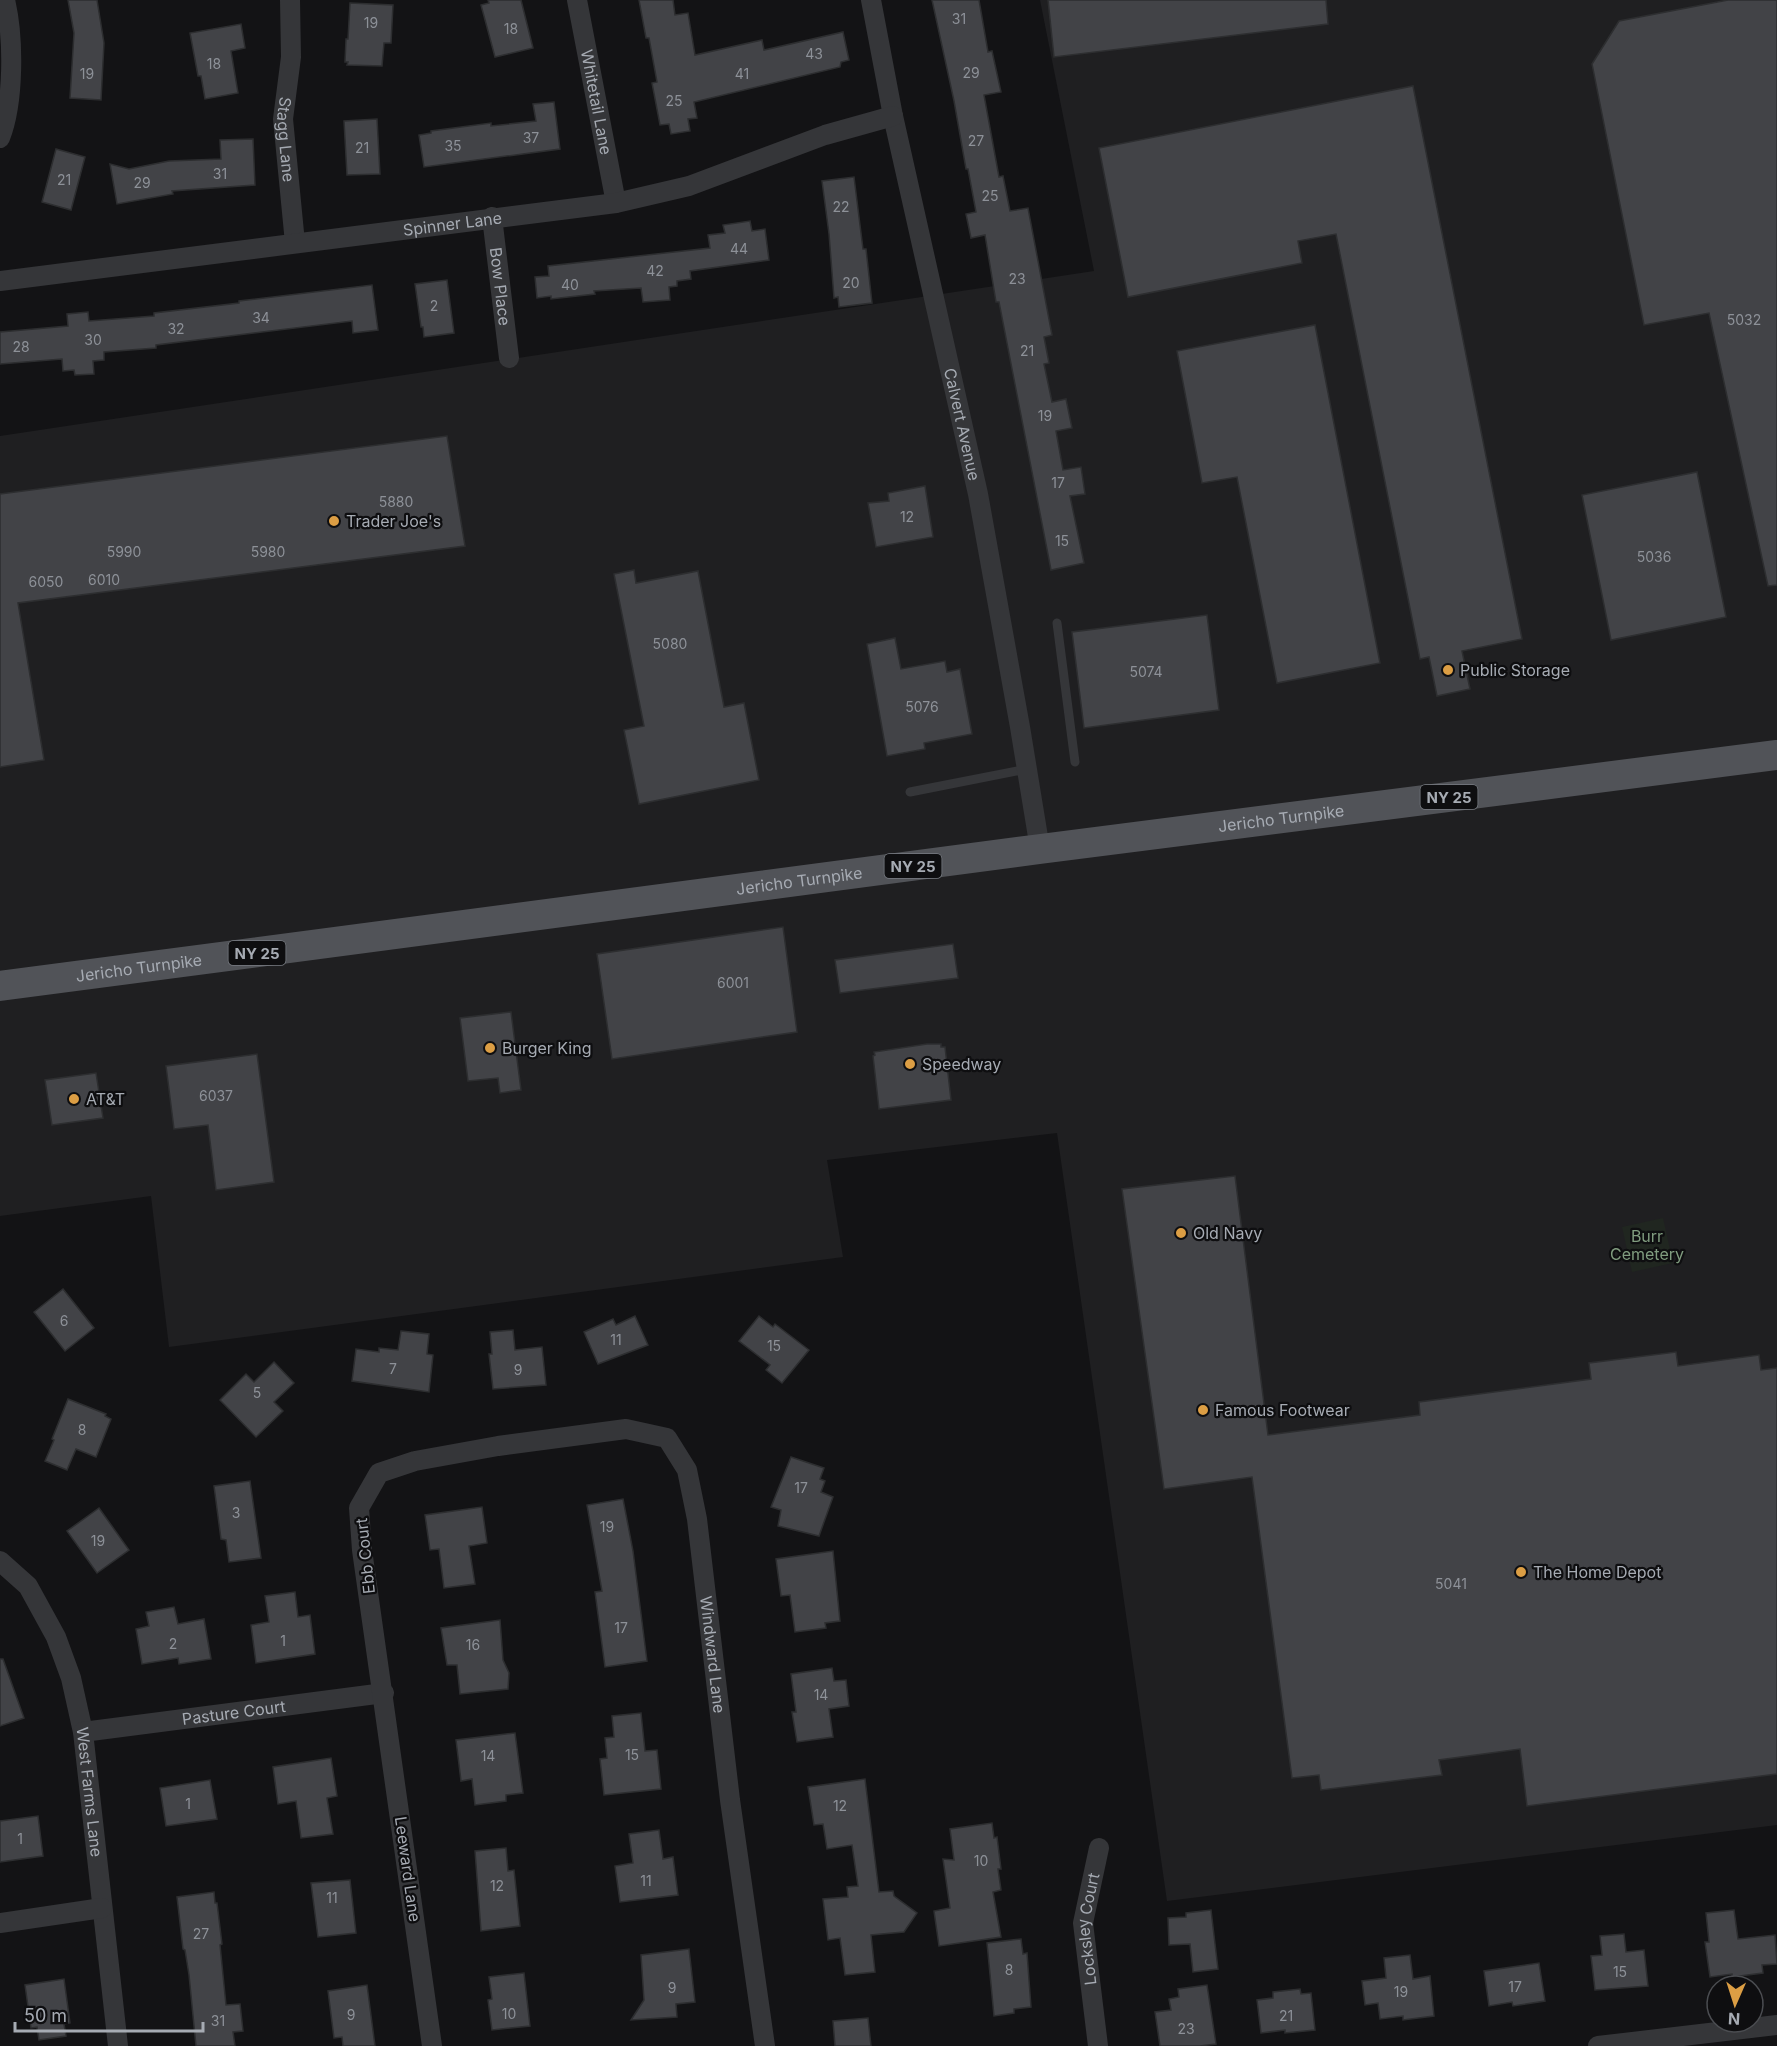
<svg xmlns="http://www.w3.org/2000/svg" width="1777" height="2046" font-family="Inter,sans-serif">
  <rect width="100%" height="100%" fill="#131315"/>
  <path fill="#1f1f21" d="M1040,0H1777V1825L1167,1901L1057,1133L827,1160L843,1257L169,1347L151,1196L0,1216V436L1094,271Z"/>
  <path fill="#202620" d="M1663,1218L1673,1263L1632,1272L1622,1227Z"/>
  <g fill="#424347" stroke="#2d2e30" stroke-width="1.5">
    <path d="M68,0H97L104,43L101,100L70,98L74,33Z"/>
    <path d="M488,0H521L533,48L495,57L481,5L489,3Z"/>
    <path d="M639,0H673L675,15L688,13L695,55L762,40L764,50L843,32L849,60L841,62L840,67L694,102L697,118L688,119L690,131L671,134L669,124L660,125L652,83L657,82L649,38H646Z"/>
    <path d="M932,0H979L988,52L992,51L1001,92L984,95L999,177L1003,176L1010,211L1028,208L1052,335L1044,337L1049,363L1044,364L1052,402L1066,399L1072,428L1056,431L1063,470L1081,467L1085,494L1070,496L1084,563L1051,570L999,302H996L985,235L971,238L966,214L976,212L968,169H966L954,101Z"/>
    <path d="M1048,0H1326L1328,24L1054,57Z"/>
    <path d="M1728,0H1777V585L1768,586L1709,313L1644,325L1592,64L1619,21Z"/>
    <path d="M350,3L393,5L391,43H384L382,66L347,65L348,62H345L346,39H348Z"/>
    <path d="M241,24L245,48L231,51L238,93L205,99L201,76H198L190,33Z"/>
    <path d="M1413,86L1522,639L1462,651L1470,689L1437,696L1429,657L1420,659L1336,234L1298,241L1302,263L1128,297L1099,148Z"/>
    <path d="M554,102L560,149L424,167L419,135L431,133V131L491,123V126L536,121L533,104Z"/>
    <path d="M377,119L380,174L347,175L344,121Z"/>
    <path d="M253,139L255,185L172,191L173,194L117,204L110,164L129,169L169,161L221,159L220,140Z"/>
    <path d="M56,149L85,157L71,210L42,202Z"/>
    <path d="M854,177L863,249H866L872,303L839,307L838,297L834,298L829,234L822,181Z"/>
    <path d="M750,221L752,231L765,229L769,260L690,271L691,279L677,281V286L669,287L670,300L643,302L641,288L594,291L595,294L551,299V296L537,298L535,277L549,276L548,266L710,248L708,235L725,233L723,225Z"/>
    <path d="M447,280L454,333L424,337L423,327H421L415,284Z"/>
    <path d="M372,285L378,330L353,333L352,321L156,345V348L104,352V360L93,361L94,374L75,375L74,370L63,371L62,359L0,364V332L68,326L67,314L88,312L89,321L154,316V313L239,303V301Z"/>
    <path d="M1315,325L1380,663L1277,683L1237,477L1202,483L1177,351Z"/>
    <path d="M447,436L465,546L18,603L44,760L0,767V494Z"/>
    <path d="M1697,472L1726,617L1611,640L1582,495Z"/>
    <path d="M925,486L933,537L876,547L868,503L889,501L888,493Z"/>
    <path d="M634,570L636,583L698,571L724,707L744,703L759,780L639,804L624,730L644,726L614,574Z"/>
    <path d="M1207,615L1219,710L1084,728L1072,632Z"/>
    <path d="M895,638L901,669L945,661L947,672L960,669L972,734L924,743L925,749L887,756L867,644Z"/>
    <path d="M783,927L797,1032L612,1059L597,954Z"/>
    <path d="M953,944L958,978L840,993L835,960Z"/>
    <path d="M511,1012L521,1090L500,1093L498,1078L468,1081L460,1018Z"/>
    <path d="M927,1044H941V1047H945L951,1100L879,1109L873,1056L875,1055L874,1052Z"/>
    <path d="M257,1054L274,1182L216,1190L208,1125L174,1129L166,1066Z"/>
    <path d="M96,1073L103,1118L52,1125L45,1080Z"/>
    <path d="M1235,1176L1268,1435L1420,1415L1419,1402L1591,1379L1589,1363L1676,1352L1678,1366L1759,1355L1761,1370L1777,1368V1774L1527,1806L1520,1749L1439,1760L1442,1775L1321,1790L1319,1775L1292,1778L1252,1477L1164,1489L1122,1189Z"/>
    <path d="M63,1289L94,1328L65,1351L34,1312Z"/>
    <path d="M635,1316L648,1345L598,1364L584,1332L613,1319L616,1325Z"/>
    <path d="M759,1316L773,1327L775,1324L809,1350L782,1383L766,1370L770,1365L739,1341Z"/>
    <path d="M513,1330L515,1350L542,1347L546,1385L493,1389L489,1354H492L490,1332Z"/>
    <path d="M401,1331L429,1334L427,1354L433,1355L429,1392L352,1381L356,1349L379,1352V1348L398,1350Z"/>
    <path d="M274,1362L294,1383L274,1402L283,1411L256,1437L220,1400L246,1374L254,1382Z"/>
    <path d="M68,1399L106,1414L105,1416L111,1419L96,1457L76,1449L67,1470L45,1461L54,1440L52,1439Z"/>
    <path d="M791,1457L824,1468L820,1479L825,1481L821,1492L833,1497L819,1536L778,1526L781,1510L771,1507Z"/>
    <path d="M250,1481L261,1558L229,1562L226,1540L221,1539L214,1486Z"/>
    <path d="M623,1499L633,1551L647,1661L605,1667L595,1592L602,1591L587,1505Z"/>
    <path d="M482,1507L487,1543L469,1546L475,1584L444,1588L439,1549L430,1550L425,1515Z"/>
    <path d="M99,1508L129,1550L97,1573L67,1531Z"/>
    <path d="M833,1551L840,1621L825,1623L826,1628L795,1632L790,1595L781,1596L776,1559Z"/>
    <path d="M295,1592L298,1617L310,1615L315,1654L256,1663L251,1625L269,1622L265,1596Z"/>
    <path d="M174,1607L178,1624L204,1619L211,1659L179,1664L178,1658L142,1664L136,1629L149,1626L146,1612Z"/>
    <path d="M500,1620L503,1660L509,1673L508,1689L460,1694L457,1665H447L441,1628Z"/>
    <path d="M0,1659H3L24,1718L0,1726Z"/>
    <path d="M832,1668L834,1681L846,1680L849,1706L829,1709L833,1737L797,1742L792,1712H796L791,1674Z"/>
    <path d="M641,1713L645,1751L657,1750L661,1789L604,1795L600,1759L607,1758L605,1738L614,1737L612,1716Z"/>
    <path d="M515,1733L523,1793L506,1795V1801L475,1805L472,1779L461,1781L456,1740Z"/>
    <path d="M331,1758L337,1796L327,1798L333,1834L301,1838L296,1801L278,1804L273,1767Z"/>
    <path d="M865,1779L879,1892L893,1891L894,1896L917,1913L904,1932L871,1935L875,1972L845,1975L840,1938L828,1940L823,1899L848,1897L847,1887L858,1886L852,1845L827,1849L823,1824L814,1825L808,1787Z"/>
    <path d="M210,1780L217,1819L166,1826L160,1788Z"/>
    <path d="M38,1816L43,1856L0,1862V1821Z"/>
    <path d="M992,1823L994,1838L997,1837L1001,1869H998L1001,1890L993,1892L1001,1937L939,1946L934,1911L950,1908L943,1859L954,1860L950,1829Z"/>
    <path d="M659,1830L663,1859L673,1857L678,1895L620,1902L615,1866L633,1863L629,1834Z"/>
    <path d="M506,1848L508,1871L514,1870L520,1926L481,1931L475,1851Z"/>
    <path d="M350,1880L356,1933L318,1937L311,1883Z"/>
    <path d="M214,1892L215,1903H217L222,1944L220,1945L226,2005L240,2004L243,2031L233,2032L235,2046H196L189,1975L185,1950L183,1949L177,1897Z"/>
    <path d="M1211,1910L1218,1969L1193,1972L1190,1944L1169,1945L1168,1918L1186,1917V1913Z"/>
    <path d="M1734,1910L1738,1939L1775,1935L1777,1964L1762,1965L1763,1973L1732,1977V1974L1710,1977L1705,1942H1709L1706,1913Z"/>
    <path d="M1624,1934L1626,1952L1644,1950L1648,1986L1595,1990L1591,1956L1602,1955L1600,1936Z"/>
    <path d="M1021,1939L1023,1954L1027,1953L1031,2007L1014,2009V2013L994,2016L987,1943Z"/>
    <path d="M689,1949L695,2002L676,2004L677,2017L631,2020L644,2000L641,1955Z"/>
    <path d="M1410,1955L1413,1979L1430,1976L1434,2016L1403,2020V2016L1380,2019L1378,2003L1365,2005L1362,1981L1386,1978L1384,1958Z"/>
    <path d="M1539,1963L1545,2001L1513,2006L1512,2002L1489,2006L1484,1971Z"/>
    <path d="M524,1973L530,2026L492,2030L488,2000L492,1999L489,1977Z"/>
    <path d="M64,1979L70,2023L64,2024L66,2036L39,2040L37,2027L31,2028L25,1985Z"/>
    <path d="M367,1985L375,2046H343L342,2037L334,2038L328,1991Z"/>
    <path d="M1207,1985L1216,2044L1200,2046H1160L1155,2012L1171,2010L1169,1999L1179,1997L1178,1989Z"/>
    <path d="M1300,1989L1301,1994L1311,1993L1315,2030L1285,2033V2030L1261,2033L1257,2000L1273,1998V1992Z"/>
    <path d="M868,2018L871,2046H835L833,2021Z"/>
  </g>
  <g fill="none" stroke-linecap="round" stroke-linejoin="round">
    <g stroke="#353639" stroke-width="9">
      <path d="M1057,623L1075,762"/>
      <path d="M910,792L1027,769"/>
    </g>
    <g stroke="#353639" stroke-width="20">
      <path id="s1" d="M290,0L291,57L283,119L295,243"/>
      <path id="s2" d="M577,0L616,203"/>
      <path id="s3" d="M871,0L893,116L978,494L1020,727L1040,849"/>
      <path d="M0,138C14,102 14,38 5,0"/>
      <path id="s4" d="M492,217L509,358"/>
      <path id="s5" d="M0,281L616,203L689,186L825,135L893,116"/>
      <path id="s6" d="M0,1561L28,1586L56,1637L71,1678L83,1732L118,2046"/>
      <path id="s7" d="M83,1732L384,1693"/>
      <path d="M0,1923L102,1908"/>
      <path id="s8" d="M432,2046L362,1550L359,1508L379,1473L415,1461L498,1446L626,1429L667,1438L687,1470L697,1519L730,1800L765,2046"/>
      <path id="s9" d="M1098,2046L1083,1923L1099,1848"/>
      <path d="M1598,2046L1777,2025"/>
    </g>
    <path stroke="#515358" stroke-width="30" id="s10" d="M0,986L1040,849L1777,755"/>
  </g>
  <g fill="#dc9e44" stroke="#0e0e10" stroke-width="2">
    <circle cx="334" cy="521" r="6"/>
    <circle cx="1448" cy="670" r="6"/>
    <circle cx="490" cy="1048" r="6"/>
    <circle cx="910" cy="1064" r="6"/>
    <circle cx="74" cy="1099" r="6"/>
    <circle cx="1181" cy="1233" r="6"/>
    <circle cx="1203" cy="1410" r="6"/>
    <circle cx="1521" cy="1572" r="6"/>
  </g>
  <g text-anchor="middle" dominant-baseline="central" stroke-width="4.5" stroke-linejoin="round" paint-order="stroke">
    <g font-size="14" fill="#8d9198">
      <text x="959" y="18">31</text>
      <text x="371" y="22">19</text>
      <text x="511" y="28">18</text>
      <text x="814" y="53">43</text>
      <text x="214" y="63">18</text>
      <text x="971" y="72">29</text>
      <text x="87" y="73">19</text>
      <text x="742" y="73">41</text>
      <text x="674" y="100">25</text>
      <text x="531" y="137">37</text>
      <text x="976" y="140">27</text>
      <text x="453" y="145">35</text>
      <text x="362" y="147">21</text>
      <text x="220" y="173">31</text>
      <text x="64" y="179">21</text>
      <text x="142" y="182">29</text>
      <text x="990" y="195">25</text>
      <text x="841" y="206">22</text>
      <text x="739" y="248">44</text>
      <text x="655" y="270">42</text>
      <text x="1017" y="278">23</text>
      <text x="851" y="282">20</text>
      <text x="570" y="284">40</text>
      <text x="434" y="305">2</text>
      <text x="261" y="317">34</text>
      <text x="1744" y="319">5032</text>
      <text x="176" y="328">32</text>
      <text x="93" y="339">30</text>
      <text x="21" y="346">28</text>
      <text x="1027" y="350">21</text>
      <text x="1045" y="415">19</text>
      <text x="1058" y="482">17</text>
      <text x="396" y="501">5880</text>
      <text x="907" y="516">12</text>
      <text x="1062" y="540">15</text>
      <text x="124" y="551">5990</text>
      <text x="268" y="551">5980</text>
      <text x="1654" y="556">5036</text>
      <text x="104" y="579">6010</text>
      <text x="46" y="581">6050</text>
      <text x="670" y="643">5080</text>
      <text x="1146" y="671">5074</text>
      <text x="922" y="706">5076</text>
      <text x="733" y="982">6001</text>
      <text x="216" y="1095">6037</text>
      <text x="64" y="1320">6</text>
      <text x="616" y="1339">11</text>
      <text x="774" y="1345">15</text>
      <text x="393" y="1368">7</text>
      <text x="518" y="1369">9</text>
      <text x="257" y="1392">5</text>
      <text x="82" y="1429">8</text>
      <text x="801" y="1487">17</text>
      <text x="236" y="1512">3</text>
      <text x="607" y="1526">19</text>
      <text x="98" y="1540">19</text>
      <text x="1451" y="1583">5041</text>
      <text x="621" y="1627">17</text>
      <text x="283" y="1640">1</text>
      <text x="173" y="1643">2</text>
      <text x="473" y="1644">16</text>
      <text x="821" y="1694">14</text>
      <text x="632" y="1754">15</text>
      <text x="488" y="1755">14</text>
      <text x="188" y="1803">1</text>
      <text x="840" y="1805">12</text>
      <text x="20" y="1838">1</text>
      <text x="981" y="1860">10</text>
      <text x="646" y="1880">11</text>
      <text x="497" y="1885">12</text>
      <text x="332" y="1897">11</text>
      <text x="201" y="1933">27</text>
      <text x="1009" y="1969">8</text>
      <text x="1620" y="1971">15</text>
      <text x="1515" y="1986">17</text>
      <text x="672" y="1987">9</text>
      <text x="1401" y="1991">19</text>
      <text x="509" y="2013">10</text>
      <text x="351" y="2014">9</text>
      <text x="1286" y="2015">21</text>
      <text x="218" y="2020">31</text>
      <text x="1186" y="2028">23</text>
    </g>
    <g fill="#0e0e10" stroke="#787c82" stroke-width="1.5">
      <rect x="1420.5" y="785" width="57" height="24" rx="4.5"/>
      <rect x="884.5" y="854" width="57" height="24" rx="4.5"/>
      <rect x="228.5" y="941" width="57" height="24" rx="4.5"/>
    </g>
    <g font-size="15" font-weight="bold" fill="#a6abb3">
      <text x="1449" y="797">NY 25</text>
      <text x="913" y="866">NY 25</text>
      <text x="257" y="953">NY 25</text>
    </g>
    <g font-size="16" fill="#a6abb3" stroke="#0e0e10">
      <text stroke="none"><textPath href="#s2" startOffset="104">Whitetail Lane</textPath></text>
      <text stroke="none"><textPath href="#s1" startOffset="140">Stagg Lane</textPath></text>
      <text stroke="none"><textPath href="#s5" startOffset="456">Spinner Lane</textPath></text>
      <text stroke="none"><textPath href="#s4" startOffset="70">Bow Place</textPath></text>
      <text stroke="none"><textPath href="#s3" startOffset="434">Calvert Avenue</textPath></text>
      <text stroke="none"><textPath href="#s10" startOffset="1292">Jericho Turnpike</textPath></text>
      <text stroke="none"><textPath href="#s10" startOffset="806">Jericho Turnpike</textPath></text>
      <text stroke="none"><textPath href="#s10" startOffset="140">Jericho Turnpike</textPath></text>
      <text transform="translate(365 1556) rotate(-96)">Ebb Court</text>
      <text stroke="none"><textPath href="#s8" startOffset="1101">Windward Lane</textPath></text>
      <text stroke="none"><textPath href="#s7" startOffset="152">Pasture Court</textPath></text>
      <text stroke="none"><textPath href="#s6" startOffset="255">West Farms Lane</textPath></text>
      <text transform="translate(408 1869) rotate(82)">Leeward Lane</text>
      <text stroke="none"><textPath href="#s9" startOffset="118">Locksley Court</textPath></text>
    </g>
    <g font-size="16" fill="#a6abb3" stroke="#0e0e10" text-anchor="start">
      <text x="346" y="521">Trader Joe's</text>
      <text x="1460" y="670">Public Storage</text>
      <text x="502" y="1048">Burger King</text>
      <text x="922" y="1064">Speedway</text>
      <text x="86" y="1099">AT&amp;T</text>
      <text x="1193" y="1233">Old Navy</text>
      <text x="1215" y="1410">Famous Footwear</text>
      <text x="1533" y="1572">The Home Depot</text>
    </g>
    <g font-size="16" fill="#809c7f" stroke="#0e0e10">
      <text x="1647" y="1236">Burr<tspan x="1647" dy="18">Cemetery</tspan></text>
    </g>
  </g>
  <g transform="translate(1735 2004) rotate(183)"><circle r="28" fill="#0e0e10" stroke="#4b4d51" stroke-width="1.5"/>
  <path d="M0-4.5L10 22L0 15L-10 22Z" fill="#dc9e44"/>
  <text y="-9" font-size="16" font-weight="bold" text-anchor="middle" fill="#a6abb3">N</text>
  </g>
  <path d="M15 2022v9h188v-9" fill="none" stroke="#a6abb3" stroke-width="3"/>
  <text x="24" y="2022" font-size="18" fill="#a6abb3" stroke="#0e0e10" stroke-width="4.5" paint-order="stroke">50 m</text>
</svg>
